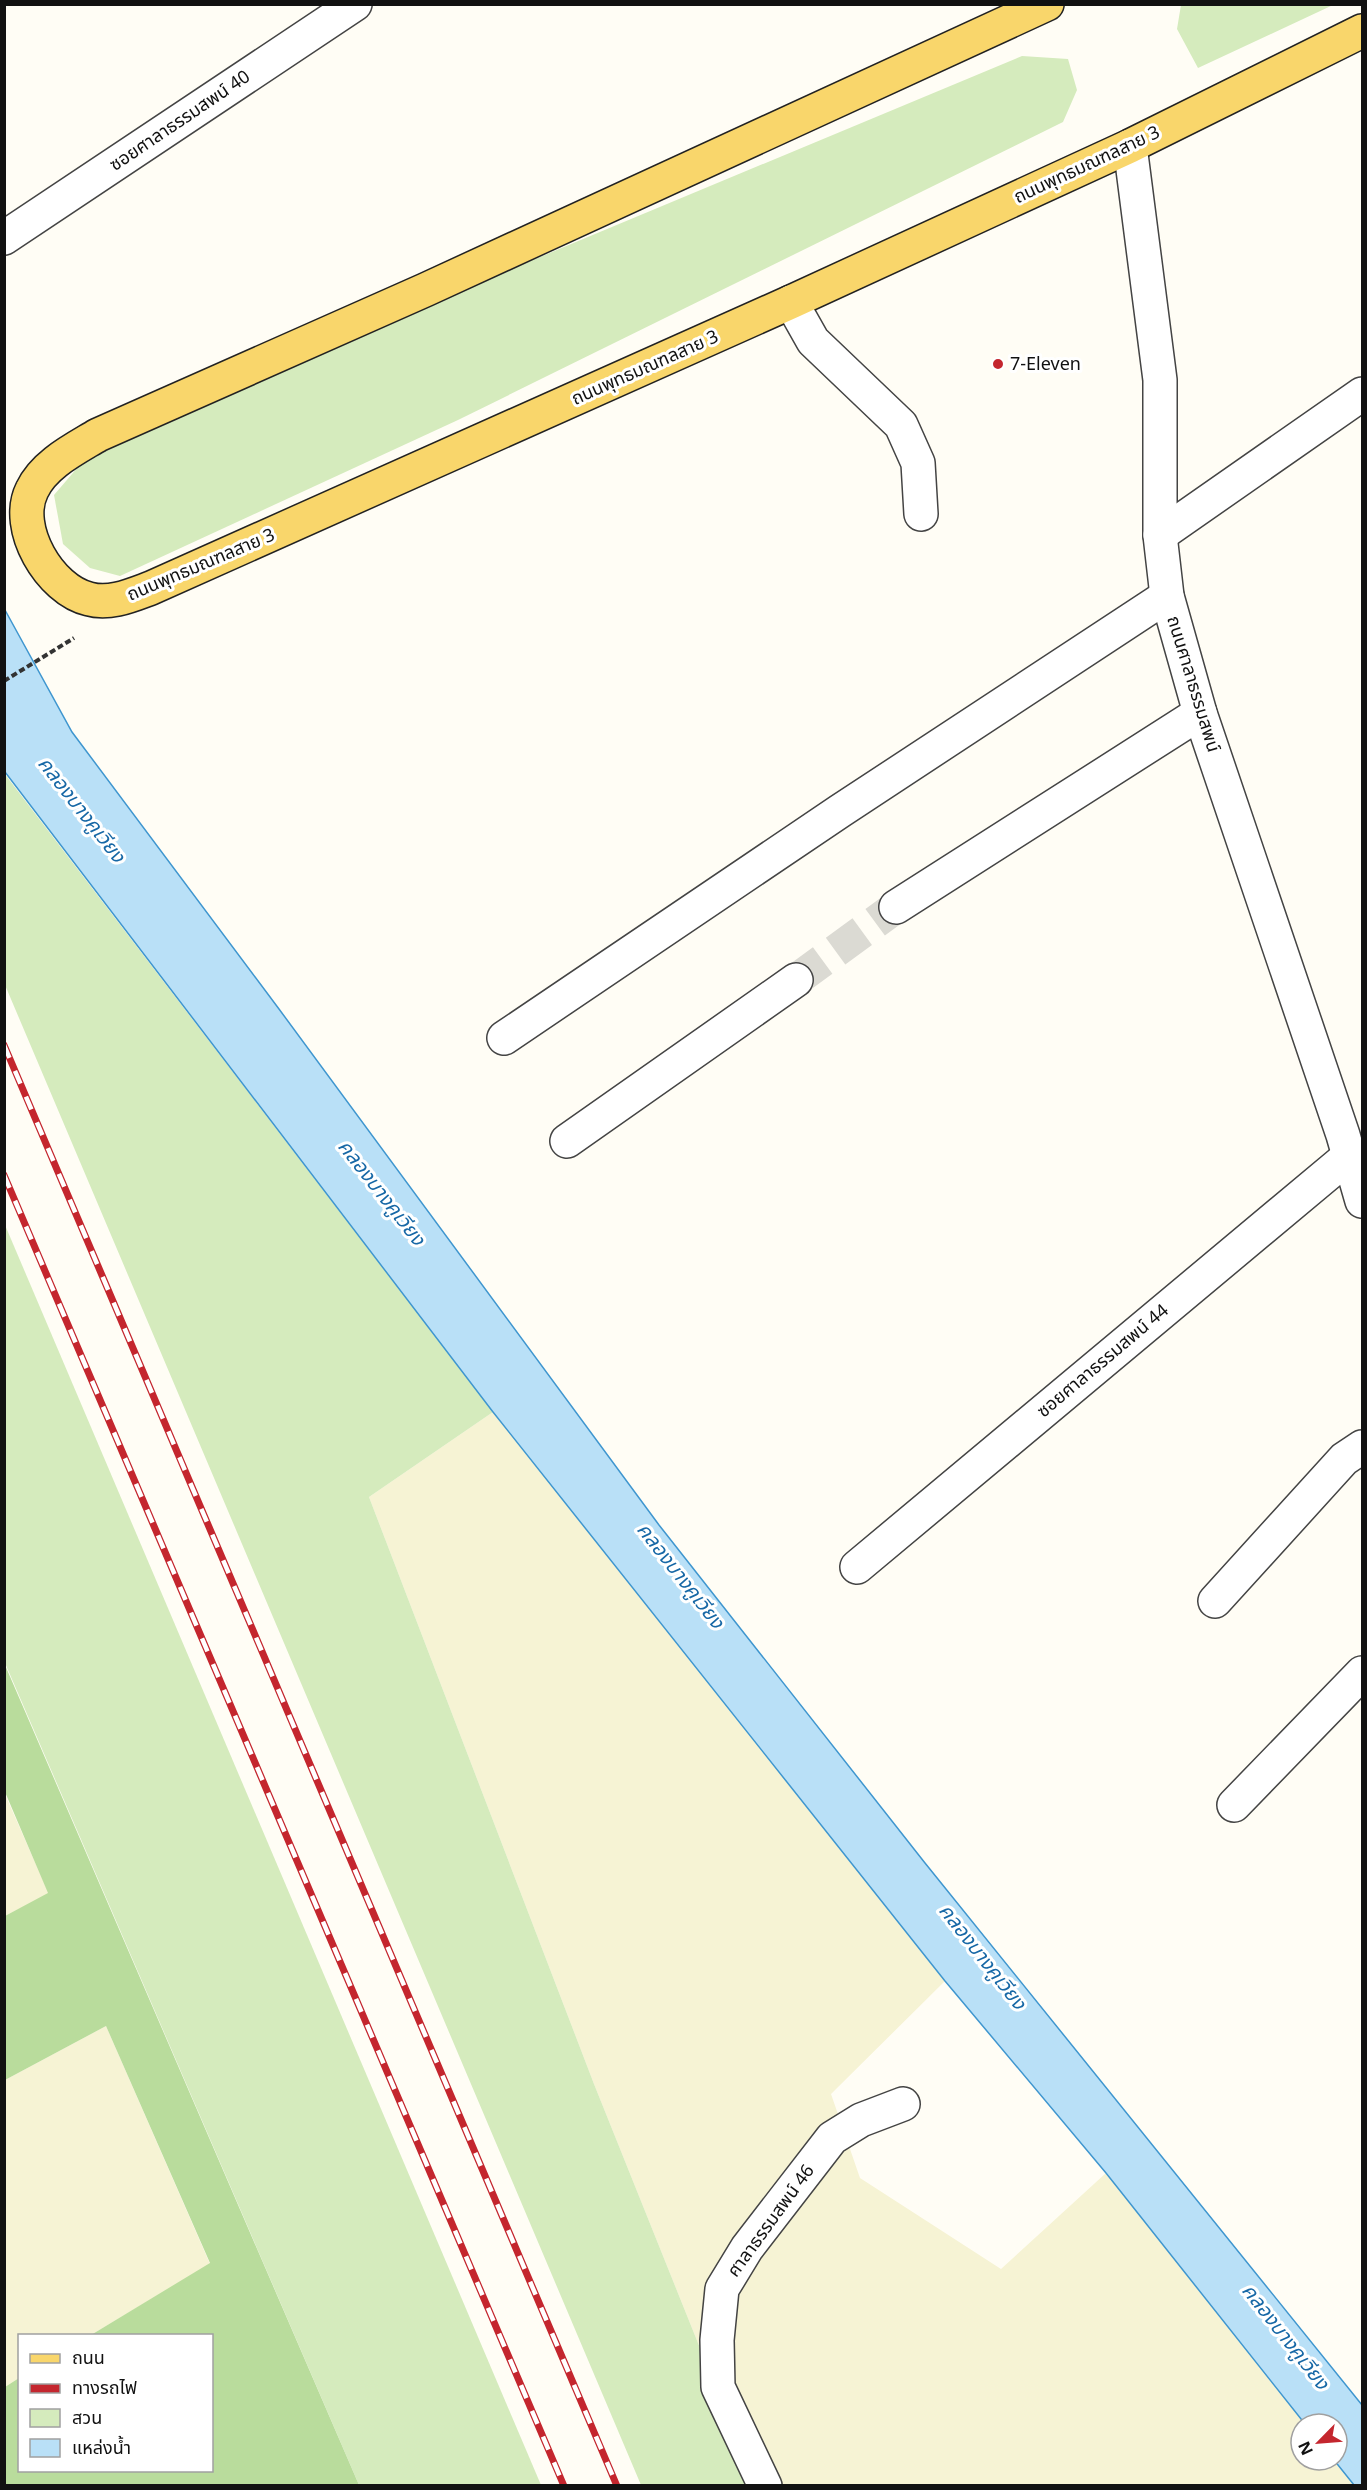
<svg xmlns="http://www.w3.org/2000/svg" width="1367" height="2490" font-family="Georgia,'Noto Sans Thai',serif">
  <rect width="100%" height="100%" fill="#fffdf5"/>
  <g fill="#f6f3d4">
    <path d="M493,1412L945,1981L831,2094L860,2178L1001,2269L1106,2173L1305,2424H1301V2460H1334L1354,2485H755L594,2084L369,1497Z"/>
    <path d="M4,1792L49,1894L5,1916L4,1915Z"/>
    <path d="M106,2026L210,2264L91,2335L20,2336L19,2378L5,2387V2080Z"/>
  </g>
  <g fill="#d5ebbd">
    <path d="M1181,5V4L1333,5L1198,68L1177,29Z"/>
    <path d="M1022,56L1068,59L1077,90L1063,122L458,420L120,576L90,568L63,544L54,495L84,460L492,277Z"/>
    <path d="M4,773L493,1412L369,1497L594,2084L755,2485H641L5,985Z"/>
    <path d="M4,1225H5L541,2485H359L5,1663Z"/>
  </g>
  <path fill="#b9dc9c" d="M5,1665L359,2485H5V2387L19,2378L20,2470H212V2336L91,2335L210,2263L106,2026L5,2080V1916L48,1893L5,1792Z"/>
  <path fill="#b9e0f7" stroke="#3f96cf" stroke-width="1.5" d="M5,610L72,732L279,1009L659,1525L925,1863L1362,2405V2485H1354L1334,2460H1337V2424H1305L1106,2173L945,1981L493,1412L5,772Z"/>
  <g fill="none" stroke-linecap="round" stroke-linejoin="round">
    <path stroke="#dbdad3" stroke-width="33" stroke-dasharray="33 16" stroke-linecap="butt" d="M796,980L896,907"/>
    <defs>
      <g id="minor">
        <path d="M1130,146L1160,380V535L1167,596L1200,713L1343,1135L1362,1201"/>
        <path d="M4,238L355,4"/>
        <path d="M791,302L813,341L901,425L918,463L921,514"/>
        <path d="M1160,535L1362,394"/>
        <path d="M896,907L1200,713"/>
        <path d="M504,1038L840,811L1167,596"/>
        <path d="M567,1141L796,980"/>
        <path d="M857,1567L1349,1156"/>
        <path d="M1215,1601L1344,1459L1362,1447"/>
        <path d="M1234,1805L1362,1673"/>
        <path d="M765,2486L718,2387L717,2340L722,2289L747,2248L832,2138L861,2120L903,2104"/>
      </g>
      <path id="major" d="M1047,4L425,290L98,435C75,449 44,464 32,490C13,528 50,590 89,599C110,605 132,595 151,588L791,302L1130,146L1362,31"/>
    </defs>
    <use href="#minor" stroke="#444" stroke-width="36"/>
    <use href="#major" stroke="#222" stroke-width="36"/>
    <path stroke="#333" stroke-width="4" stroke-dasharray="6 3" stroke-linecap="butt" d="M4,681L74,638"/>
    <use href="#minor" stroke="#fff" stroke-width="33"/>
    <use href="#major" stroke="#f9d66b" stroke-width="33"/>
    <defs>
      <g id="rail">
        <path d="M4,1045L617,2486"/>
        <path d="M4,1175L564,2486"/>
      </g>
    </defs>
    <use href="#rail" stroke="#c4262e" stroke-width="7"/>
    <use href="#rail" stroke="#fff" stroke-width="4.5" stroke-dasharray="14" stroke-linecap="butt"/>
  </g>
  <circle fill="#c4262e" stroke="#fff" stroke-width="2" cx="998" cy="364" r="6"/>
  <g text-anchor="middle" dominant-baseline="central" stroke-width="6" stroke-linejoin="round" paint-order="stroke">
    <g font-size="18" fill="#111" stroke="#fff">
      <text transform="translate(180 121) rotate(-34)">ซอยศาลาธรรมสพน์ 40</text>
      <text transform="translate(1087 165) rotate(-25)">ถนนพุทธมณฑลสาย 3</text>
      <text transform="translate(645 368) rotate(-24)">ถนนพุทธมณฑลสาย 3</text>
      <text transform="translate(201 565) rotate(-23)">ถนนพุทธมณฑลสาย 3</text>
      <text transform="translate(1193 684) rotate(73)">ถนนศาลาธรรมสพน์</text>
      <text transform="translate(1103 1361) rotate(-40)">ซอยศาลาธรรมสพน์ 44</text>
      <text transform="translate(771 2221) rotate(-54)">ศาลาธรรมสพน์ 46</text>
    </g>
    <g font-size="18" fill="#111" stroke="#fff" text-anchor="start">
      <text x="1010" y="364">7-Eleven</text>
    </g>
    <g font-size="20" font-style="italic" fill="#1768a6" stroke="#fff">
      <text transform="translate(81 810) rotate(52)">คลองบางคูเวียง</text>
      <text transform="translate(381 1193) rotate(52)">คลองบางคูเวียง</text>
      <text transform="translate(680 1576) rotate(52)">คลองบางคูเวียง</text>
      <text transform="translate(982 1957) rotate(52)">คลองบางคูเวียง</text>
      <text transform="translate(1285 2337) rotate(52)">คลองบางคูเวียง</text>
    </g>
  </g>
  <rect width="1367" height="2490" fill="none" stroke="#111111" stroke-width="12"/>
  <rect x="18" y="2334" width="195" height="138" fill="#ffffff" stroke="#a0a0a0" stroke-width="1.5"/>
  <rect x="30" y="2354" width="30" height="9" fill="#f9d66b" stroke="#a0a0a0" stroke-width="1.5"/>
  <text x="72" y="2364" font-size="18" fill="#111111">ถนน</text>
  <rect x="30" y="2384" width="30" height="9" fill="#c4262e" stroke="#a0a0a0" stroke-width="1.5"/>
  <text x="72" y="2394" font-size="18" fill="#111111">ทางรถไฟ</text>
  <rect x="30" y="2409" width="30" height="18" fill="#d5ebbd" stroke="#a0a0a0" stroke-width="1.5"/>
  <text x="72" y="2424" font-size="18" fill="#111111">สวน</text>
  <rect x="30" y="2439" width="30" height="18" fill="#b9e0f7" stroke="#a0a0a0" stroke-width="1.5"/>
  <text x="72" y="2454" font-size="18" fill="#111111">แหล่งน้ำ</text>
  <g transform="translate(1319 2442) rotate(245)"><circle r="28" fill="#ffffff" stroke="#a0a0a0" stroke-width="1.5"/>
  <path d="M0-4.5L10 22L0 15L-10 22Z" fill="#c4262e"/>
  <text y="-9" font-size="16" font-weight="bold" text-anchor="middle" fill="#111111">N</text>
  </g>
</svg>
